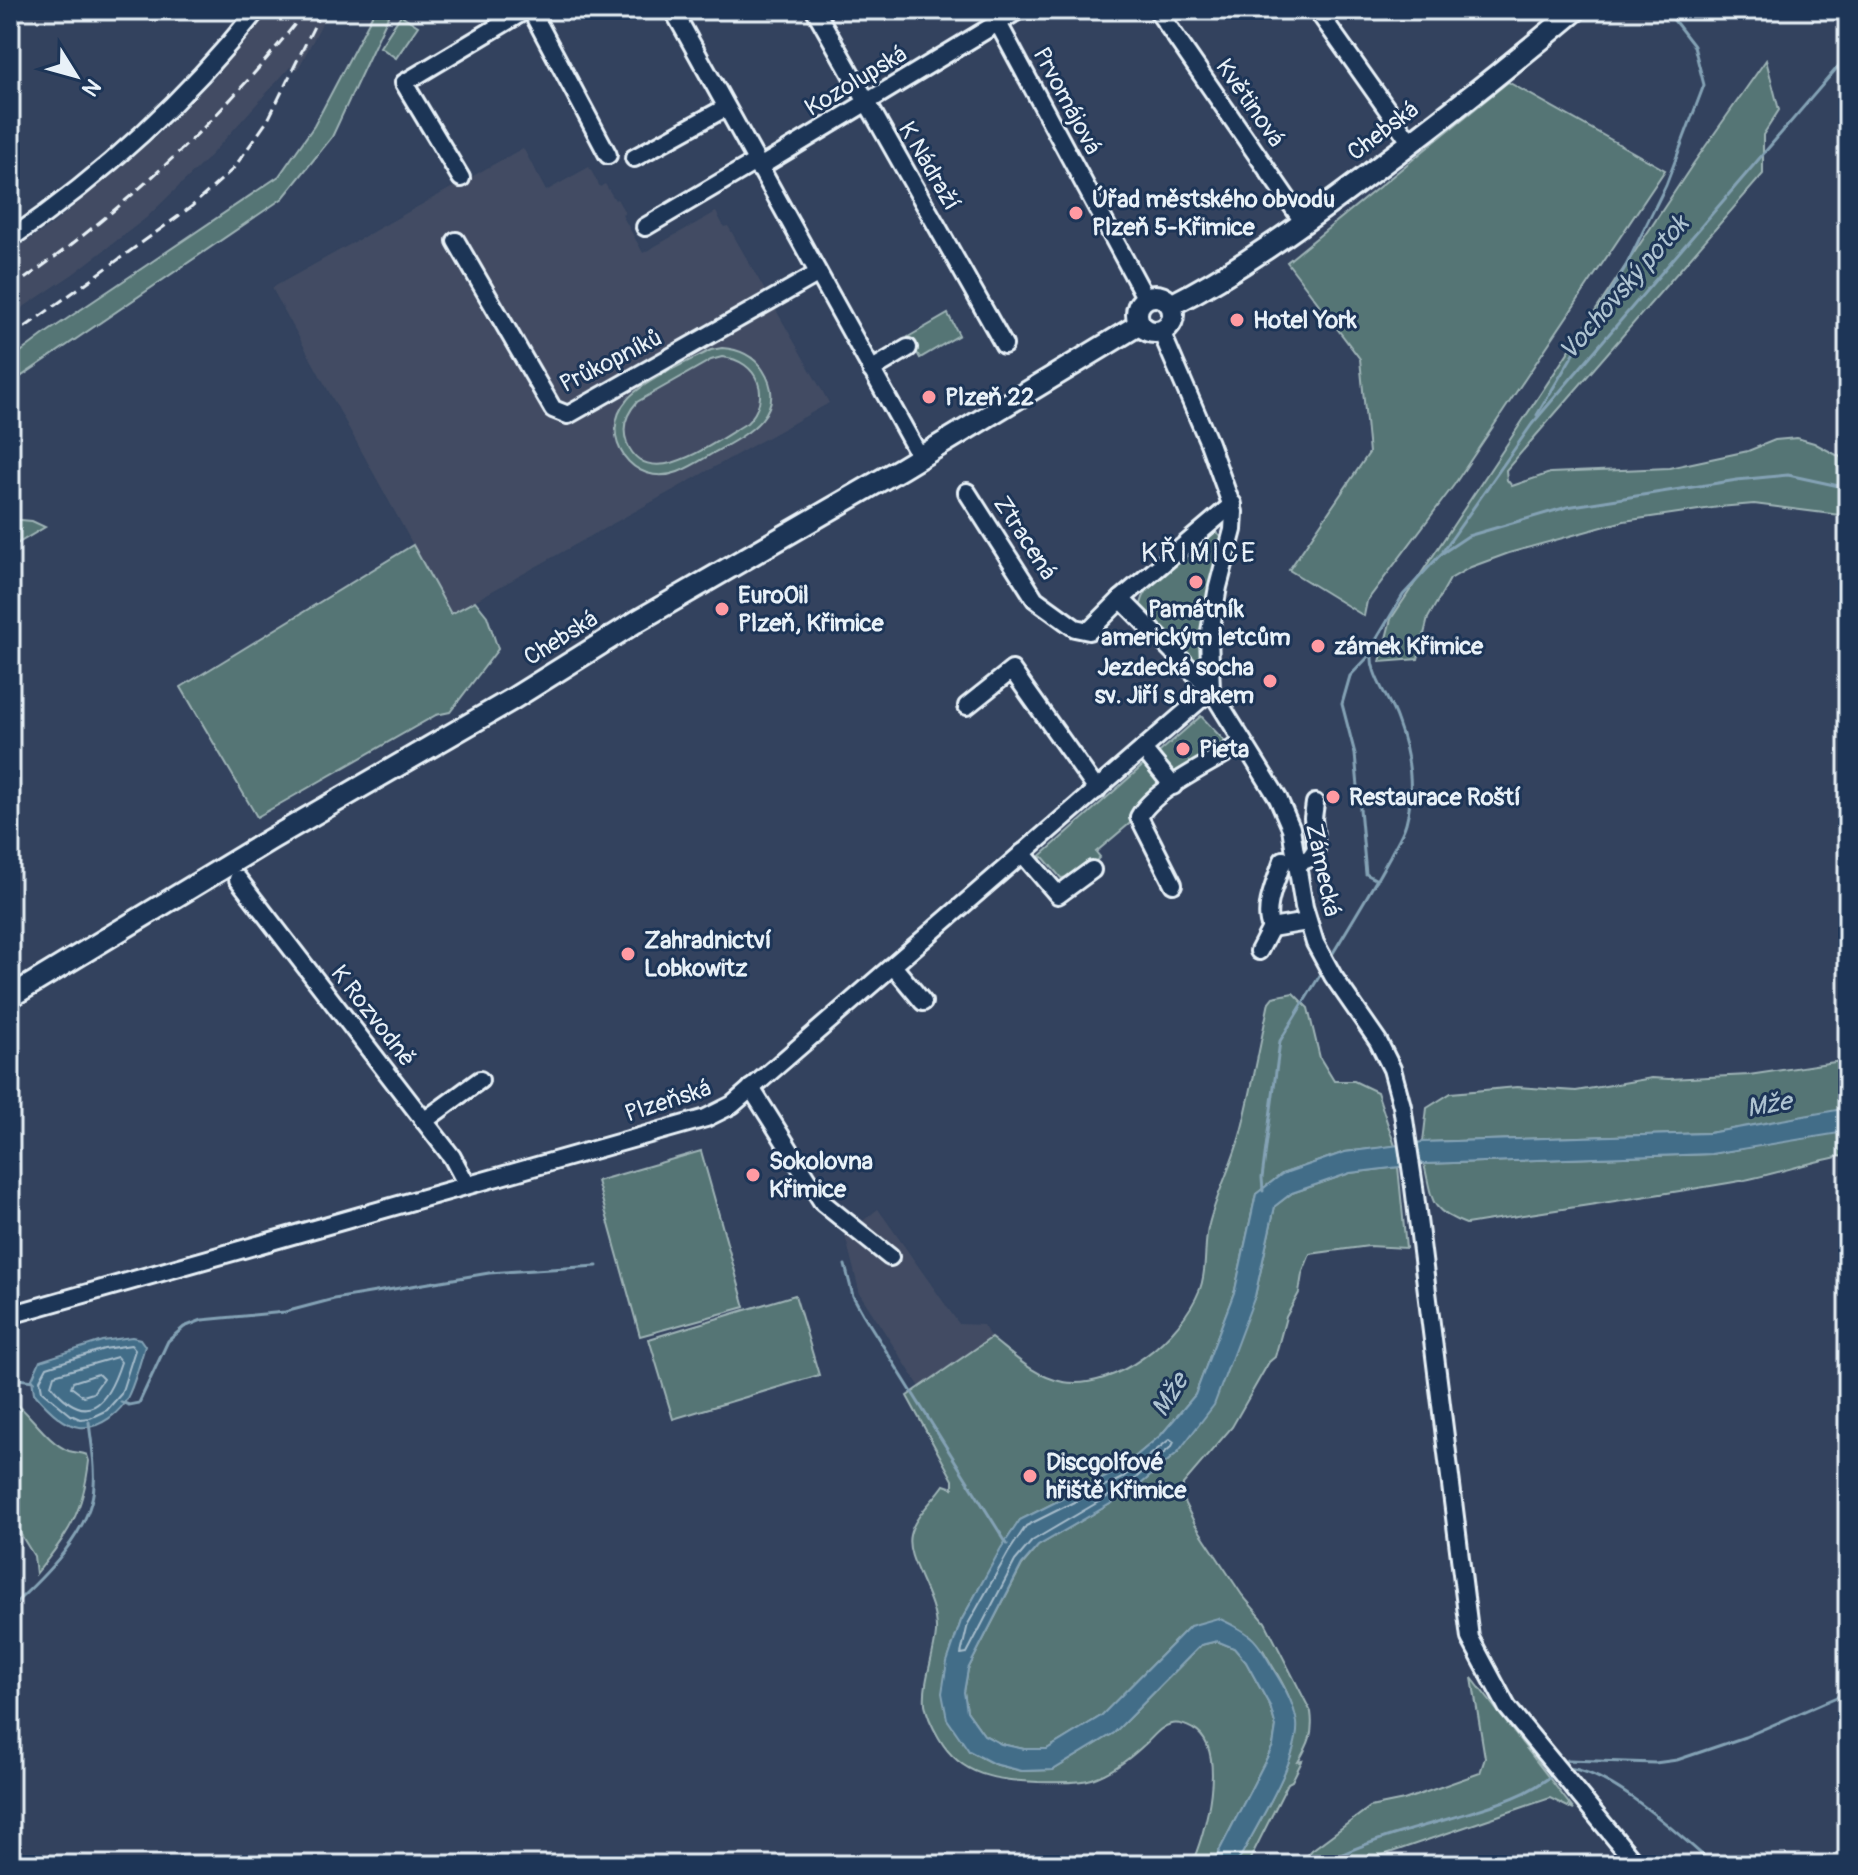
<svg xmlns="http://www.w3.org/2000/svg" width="1858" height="1875" font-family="Pangolin,sans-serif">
  <rect width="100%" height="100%" fill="#33425e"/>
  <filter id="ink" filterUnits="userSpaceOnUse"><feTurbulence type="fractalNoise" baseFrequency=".0125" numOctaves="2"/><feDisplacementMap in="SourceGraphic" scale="16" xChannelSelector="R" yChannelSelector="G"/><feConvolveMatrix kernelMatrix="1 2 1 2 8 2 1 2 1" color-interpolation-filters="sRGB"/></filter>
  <g filter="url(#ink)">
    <g fill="#424c63">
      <path d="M269,10H329L298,69L290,67L207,159L146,218L73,274L10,316V252L53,224L159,134L213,79Z"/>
      <path d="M523,148L546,191L589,167L600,187L605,184L615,200L617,199L625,213L622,215L643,253L716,212L724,227L728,226L829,403L451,614L272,288Z"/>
      <path d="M878,1209L959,1324L983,1325L991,1338L920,1387L860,1294L845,1235Z"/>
    </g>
    <g fill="#557574" stroke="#9eb3b6" stroke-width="2" fill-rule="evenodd">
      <path d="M375,10H391L332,137L283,198L10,384V360L46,333L279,176L314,126Z"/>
      <path d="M401,15L418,26L396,58L380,47Z"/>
      <path d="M1766,60L1779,110L1763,135V174L1506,470L1507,480L1512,486L1550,473L1669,468L1748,451L1775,440L1797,438L1814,443L1848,461V516L1754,504L1719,507L1624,521L1509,553L1471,567L1450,579L1428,618L1418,659L1380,662L1391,619L1693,164Z"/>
      <path d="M1508,82L1665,170L1454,485L1367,601L1364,616L1289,570L1369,453L1360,359L1287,262Z"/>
      <path d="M948,314L959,335L920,358L908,337Z"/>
      <path d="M722,348C739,349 753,355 763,370C790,412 746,435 715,452C703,459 691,467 678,472C633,489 596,436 627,400C641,382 690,361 711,350ZM722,357C758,360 773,398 747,423C717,440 648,495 627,443C621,427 627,413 637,402L711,360Z"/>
      <path d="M10,519L32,521L45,527L10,548Z"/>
      <path d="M1215,532L1222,536L1206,604L1199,672L1140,607C1149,571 1187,552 1215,532Z"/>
      <path d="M413,545L451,614L475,601L487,616L498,649L450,712L436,715L257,817L181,687Z"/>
      <path d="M1201,716L1231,748L1174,779L1155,756Z"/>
      <path d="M1147,762L1164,781L1135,819L1096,852L1100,857L1081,876L1061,878L1043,857L1036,860Z"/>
      <path d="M1293,993L1308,1008L1320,1058L1334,1081H1354L1377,1092L1395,1146L1345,1152L1282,1174L1256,1194L1235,1290L1195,1395L1161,1435L1118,1471L1020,1520L1001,1549L961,1621L947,1663L969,1751L994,1764L1022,1771L1053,1770L1114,1733L1201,1645L1217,1641L1234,1648L1246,1662L1270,1706L1276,1727L1273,1746L1212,1865H1191C1205,1836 1229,1748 1193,1729C1186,1725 1179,1722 1171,1724C1159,1727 1152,1739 1143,1746C1129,1759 1110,1773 1092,1779C1076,1784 1055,1782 1038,1782C997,1780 961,1777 939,1738C933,1728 927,1716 925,1704C923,1681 934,1656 936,1633C938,1597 904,1560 910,1535C914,1517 934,1500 944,1485L953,1488V1480L907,1396L991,1338C1013,1355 1035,1377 1063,1382C1116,1391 1181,1337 1200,1289C1208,1268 1203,1245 1209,1224C1217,1193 1233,1163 1241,1132C1252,1089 1260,1045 1269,1002L1273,997Z"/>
      <path d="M1848,1060V1108L1835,1112L1709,1133L1423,1142L1427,1108L1451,1093L1517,1087L1576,1091L1652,1078L1669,1079L1749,1075Z"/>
      <path d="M1848,1130V1155C1811,1161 1777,1174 1740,1181C1649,1197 1557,1209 1466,1224C1428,1210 1433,1200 1424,1164L1711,1154Z"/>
      <path d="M701,1151L745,1307L640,1336L597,1181Z"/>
      <path d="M1398,1167L1406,1248L1369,1246L1310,1254L1302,1274L1299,1293L1286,1317L1275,1357L1269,1362L1232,1427L1183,1484V1500L1195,1524L1242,1595L1265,1622L1311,1712C1314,1733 1309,1744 1298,1762L1302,1761L1292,1781L1288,1783L1247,1865H1236C1252,1833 1301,1757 1296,1723C1293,1696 1276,1673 1263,1650L1190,1626L1101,1716L1047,1749H1024L1001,1744L984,1735L967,1711L964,1692L968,1669L1022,1565L1038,1546L1134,1490L1178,1452L1255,1296L1275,1206L1292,1193L1350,1173Z"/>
      <path d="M795,1295L819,1375L673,1419L649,1339Z"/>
      <path d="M10,1398C31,1413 45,1441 69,1451C75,1453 81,1452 87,1455L89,1461C83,1514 68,1534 36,1574L34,1556L10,1517Z"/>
      <path d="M1472,1678L1574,1810L1550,1798L1354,1865H1299L1312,1850L1370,1807L1404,1800L1480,1773L1485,1758Z"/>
    </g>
    <g fill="#426d88" stroke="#84a2b5" stroke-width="2">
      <path d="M1848,1108V1130L1839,1133L1711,1154L1424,1164L1350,1173L1292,1193L1275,1206L1255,1296L1214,1405L1178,1452L1134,1490L1038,1546L1022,1564L968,1669L964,1692L967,1711L984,1735L1001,1744L1024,1749H1047L1101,1716L1190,1626L1218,1618C1253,1634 1257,1639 1275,1672C1285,1688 1294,1704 1297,1723C1301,1757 1252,1833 1236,1865H1212L1273,1746L1276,1727L1270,1706L1246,1662L1234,1648L1217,1641L1201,1645L1114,1733L1053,1770L1022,1771L994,1764L969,1751L947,1719L942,1693L947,1662L961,1621L1001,1548L1020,1520L1118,1471L1161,1435L1195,1395L1235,1290L1256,1194L1282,1174L1345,1152L1423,1142L1709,1133Z"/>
      <path d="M132,1337L140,1339L145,1346C140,1362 136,1379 129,1394C122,1412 99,1430 79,1427C62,1425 44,1405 34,1393L32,1379L40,1361L102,1341Z"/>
    </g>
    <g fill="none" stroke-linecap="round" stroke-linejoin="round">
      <g stroke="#a6bccb" stroke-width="2">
        <path d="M131,1345L135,1350L121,1394L107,1410L90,1418L80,1419L71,1415L42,1391L40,1380L47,1367L104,1349Z"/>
        <path d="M117,1357L121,1362C107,1405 87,1429 51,1385L54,1375Z"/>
        <path d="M98,1374L103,1379L93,1393L83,1396L71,1387L73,1382Z"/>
        <path d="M1170,1439L1174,1442L1172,1446L1129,1484L1032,1541L1015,1561L967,1653L961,1654L968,1624L1008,1553L1026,1526L1122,1478Z"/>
      </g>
      <g stroke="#84a2b5" stroke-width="3">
        <path d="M1537,415L1626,266L1666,185L1704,85L1694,46L1666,10"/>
        <path d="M1443,551L1532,424L1848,55"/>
        <path d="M1371,654L1350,676L1342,704L1355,754L1366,874L1377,880"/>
        <path d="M1330,958C1350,925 1371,891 1390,856C1395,846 1403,834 1406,823C1415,789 1409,752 1397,720C1389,695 1366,673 1373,645L1403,595L1441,554L1468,536L1567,507L1737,480L1788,475L1848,488"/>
        <path d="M1263,1191L1262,1178L1280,1041L1322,972"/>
        <path d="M845,1265L853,1296L863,1314L1007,1544"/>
        <path d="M10,1378L34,1381"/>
        <path d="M121,1402L129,1405L139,1403L168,1341L184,1327L202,1320L285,1312L334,1299L489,1273L597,1266"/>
        <path d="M10,1608C42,1579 92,1531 94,1485C96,1465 91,1442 89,1422"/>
        <path d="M1563,1765L1568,1760L1655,1763L1677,1760L1745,1737L1848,1692"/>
        <path d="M1565,1768C1610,1769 1680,1836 1714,1865"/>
        <path d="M1325,1865L1328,1861C1369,1840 1414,1829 1458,1816C1494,1805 1526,1797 1555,1773"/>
      </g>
      <defs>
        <g id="minor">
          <path d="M531,10L608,155"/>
          <path d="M673,10L920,457"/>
          <path d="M815,10L1004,345"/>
          <path d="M991,10L1146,299"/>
          <path d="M1157,10L1304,223"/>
          <path d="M1317,10L1411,143"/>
          <path d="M634,158L725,108"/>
          <path d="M758,168L1019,10"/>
          <path d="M461,178L404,83L526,10"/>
          <path d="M645,227L755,162"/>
          <path d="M10,239C104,175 186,99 257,10"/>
          <path d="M456,241L553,409L568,415L817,274"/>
          <path d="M1161,331L1209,443L1234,512L1233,530L1218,587L1209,637L1211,690"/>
          <path d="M871,370L908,348"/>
          <path d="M967,492L1035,599L1075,628L1089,631L1121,599L1233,504"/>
          <path d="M1121,599L1211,690L1278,798L1291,828L1304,907L1315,943L1333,976L1378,1041L1392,1069L1402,1106L1414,1187L1470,1638L1507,1707L1637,1865"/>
          <path d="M967,706L1012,670L1097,790"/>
          <path d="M1143,749L1173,786"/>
          <path d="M1022,853L1058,895L1092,870"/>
          <path d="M1298,863L1310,858L1316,849L1313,818L1315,803"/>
          <path d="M238,879L452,1157L467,1185"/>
          <path d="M1173,884L1139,817C1153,790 1208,765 1234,748"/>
          <path d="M1271,928C1262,909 1277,879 1283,860"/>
          <path d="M1271,928L1307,922"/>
          <path d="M1259,951L1271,928"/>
          <path d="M893,966L923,1002"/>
          <path d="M751,1088L823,1203L890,1257"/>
          <path d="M424,1121L480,1080"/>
          <path d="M10,1315L706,1118L732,1105L1211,690"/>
        </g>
        <g id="major">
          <circle cx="1155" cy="314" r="18"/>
          <path d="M1171,305C1238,271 1300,226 1360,181C1434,126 1506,69 1576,10"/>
          <path d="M10,997L271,839L511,700L639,620L902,468L1140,324"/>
        </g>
      </defs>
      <use href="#minor" stroke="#e8f1f8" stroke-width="22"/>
      <use href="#major" stroke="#e8f1f8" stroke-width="26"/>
      <use href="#minor" stroke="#1d3557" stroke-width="16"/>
      <use href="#major" stroke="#1d3557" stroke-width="20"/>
      <g stroke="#e8f1f8" stroke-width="3" stroke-dasharray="12 6" stroke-linecap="butt">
        <path d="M10,289C124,211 222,119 306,10"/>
        <path d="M10,338L191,207L233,169L268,120L322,10"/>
      </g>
    </g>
  </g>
  <g fill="#ff9aa2" stroke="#1d3557" stroke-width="3">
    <circle cx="1076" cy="213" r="8"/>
    <circle cx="1237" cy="320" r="8"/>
    <circle cx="929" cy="397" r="8"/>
    <circle cx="1196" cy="582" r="8"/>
    <circle cx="722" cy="609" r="8"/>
    <circle cx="1318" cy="646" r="8"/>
    <circle cx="1270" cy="681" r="8"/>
    <circle cx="1183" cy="749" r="8"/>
    <circle cx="1333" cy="797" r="8"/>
    <circle cx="628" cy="954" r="8"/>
    <circle cx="753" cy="1175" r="8"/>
    <circle cx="1030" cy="1476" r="8"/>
  </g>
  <g text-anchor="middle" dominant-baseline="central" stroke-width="6" stroke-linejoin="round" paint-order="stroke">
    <g font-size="24" fill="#e8f1f8" stroke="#1d3557">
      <text transform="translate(856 81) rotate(-31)">Kozolupská</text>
      <text transform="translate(1067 101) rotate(62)">Prvomájová</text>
      <text transform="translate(1250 103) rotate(55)">Květinová</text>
      <text transform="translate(1383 131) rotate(-37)">Chebská</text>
      <text transform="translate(929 166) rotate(60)">K Nádraží</text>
      <text transform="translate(611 361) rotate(-27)">Průkopníků</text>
      <text transform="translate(1025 538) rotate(57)">Ztracená</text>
      <text transform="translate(561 638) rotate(-32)">Chebská</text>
      <text transform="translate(1323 870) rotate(78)">Zámecká</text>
      <text transform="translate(373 1016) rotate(52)">K Rozvodně</text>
      <text transform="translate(668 1101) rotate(-18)">Plzeňská</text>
    </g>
    <g font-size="24" font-weight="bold" fill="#e8f1f8" stroke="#1d3557" text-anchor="start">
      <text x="1092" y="199">Úřad městského obvodu<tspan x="1092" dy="28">Plzeň 5-Křimice</tspan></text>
      <text x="1253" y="320">Hotel York</text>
      <text x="945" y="397">Plzeň 22</text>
      <text x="738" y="595">EuroOil<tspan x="738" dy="28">Plzeň, Křimice</tspan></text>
      <text x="1196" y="609" text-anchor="middle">Památník<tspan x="1196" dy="28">americkým letcům</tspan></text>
      <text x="1334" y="646">zámek Křimice</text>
      <text x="1254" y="667" text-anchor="end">Jezdecká socha<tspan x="1254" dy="28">sv. Jiří s drakem</tspan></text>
      <text x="1199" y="749">Pieta</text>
      <text x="1349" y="797">Restaurace Roští</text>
      <text x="644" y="940">Zahradnictví<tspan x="644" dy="28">Lobkowitz</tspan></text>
      <text x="769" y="1161">Sokolovna<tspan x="769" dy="28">Křimice</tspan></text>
      <text x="1046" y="1462">Discgolfové<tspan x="1046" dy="28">hřiště Křimice</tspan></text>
    </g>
    <g font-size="26" font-style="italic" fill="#aec3d1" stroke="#1d3557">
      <text transform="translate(1624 288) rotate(-49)">Vochovský potok</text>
      <text transform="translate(1769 1105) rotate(-10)">Mže</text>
      <text transform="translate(1170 1395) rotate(-58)">Mže</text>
    </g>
    <g font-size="28" letter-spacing="2" fill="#e8f1f8" stroke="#1d3557">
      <text x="1199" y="553">KŘIMICE</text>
    </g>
  </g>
  <rect width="1858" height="1875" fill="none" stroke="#1d3557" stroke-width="40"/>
  <rect x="20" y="20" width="1818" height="1835" fill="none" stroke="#e8f1f8" stroke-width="3" filter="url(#ink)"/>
  <g transform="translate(76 76) rotate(127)" stroke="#1d3557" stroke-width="6" paint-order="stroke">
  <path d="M0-6L14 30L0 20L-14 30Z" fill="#e8f1f8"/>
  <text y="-12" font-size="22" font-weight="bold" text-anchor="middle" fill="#e8f1f8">N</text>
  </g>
</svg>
